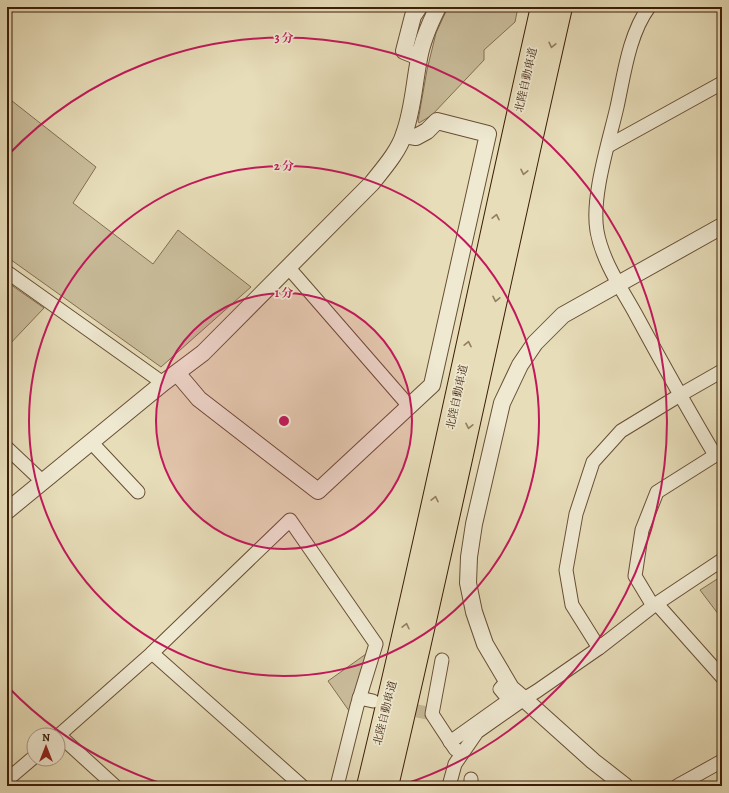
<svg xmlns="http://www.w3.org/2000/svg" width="729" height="793" font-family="Alegreya,'Noto Serif JP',serif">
  <rect width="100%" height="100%" fill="#e7ddb9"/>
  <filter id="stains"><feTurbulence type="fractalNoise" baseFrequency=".005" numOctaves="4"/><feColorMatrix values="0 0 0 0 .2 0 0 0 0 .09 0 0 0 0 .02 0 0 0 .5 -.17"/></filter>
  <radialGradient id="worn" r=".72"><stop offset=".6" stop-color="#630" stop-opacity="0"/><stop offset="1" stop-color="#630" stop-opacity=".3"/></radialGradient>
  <g fill="#cabd9b" stroke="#846e52">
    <path d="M448,7H518L515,22L484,50V60L432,115L419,123L418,121L427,70L436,33Z"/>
    <path d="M7,97L96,167L73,203L153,264L178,230L251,287L161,367L7,257Z"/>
    <path d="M7,282L44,308L7,347Z"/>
    <path d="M722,576V619L700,590Z"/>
    <path d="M373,649L352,715L328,681Z"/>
  </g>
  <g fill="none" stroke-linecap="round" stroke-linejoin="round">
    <path stroke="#c5b796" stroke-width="13" stroke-dasharray="13 6" stroke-linecap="butt" d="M398,707L432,714"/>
    <defs>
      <g id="minor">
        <path d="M649,7C629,34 624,75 617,107C609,142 591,197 597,231C602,260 621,288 635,313C661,361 687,408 715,455"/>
        <path d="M608,146L722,83"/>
        <path d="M288,267L409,406"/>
        <path d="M7,272L163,383"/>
        <path d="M91,442L138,492"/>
        <path d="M7,448L42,481"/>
        <path d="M657,604L722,677"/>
        <path d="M653,606L635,576L642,530L657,492L722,451"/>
        <path d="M599,648L572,605L566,570L576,514L593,462L621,431L680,395L722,371"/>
        <path d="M152,653L302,786"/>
        <path d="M442,660L432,714L455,749L462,753"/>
        <path d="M359,698L373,701"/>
        <path d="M59,735L115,786"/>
        <path d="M58,736L152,653L290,520L376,644L357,706L337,786"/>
        <path d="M450,742L509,700L500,689L507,681"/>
        <path d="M7,780L34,757"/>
        <path d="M449,786L455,764L477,732L524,699L537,691L599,648L653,606L722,560"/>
        <path d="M471,786V779"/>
        <path d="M677,786L722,761"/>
      </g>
      <g id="tertiary">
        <path d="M419,7L413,16L404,51L419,57"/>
        <path d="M177,373L199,399L318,491L432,385L488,134L437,121L427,131L416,137L404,135"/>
        <path d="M7,511L163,383L203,353L372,183C383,169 399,151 404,134C413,110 414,84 419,59C422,41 430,23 438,7"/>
        <path d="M625,786L593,761L524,699L511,688L485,644L474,612L468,583L469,557L474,524L502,403L520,365L535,343L563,315L722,226"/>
      </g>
      <g id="motorway">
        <path d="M368,786C431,527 483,266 542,7"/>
        <path d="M387,786C448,527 502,266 561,7"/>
      </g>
    </defs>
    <use href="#minor" stroke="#684e34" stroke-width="15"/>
    <use href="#tertiary" stroke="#684e34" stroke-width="18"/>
    <use href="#motorway" stroke="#3d1e08" stroke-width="24"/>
    <use href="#minor" stroke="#efe9d2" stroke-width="13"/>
    <use href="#tertiary" stroke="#efe9d2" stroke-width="16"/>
    <use href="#motorway" stroke="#e7ddb9" stroke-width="22"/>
  </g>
  <defs><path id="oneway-chevron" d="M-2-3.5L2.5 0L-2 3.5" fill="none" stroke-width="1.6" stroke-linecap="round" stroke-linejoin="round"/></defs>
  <g stroke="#927e60">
    <use href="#oneway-chevron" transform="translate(552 45) rotate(103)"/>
    <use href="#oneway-chevron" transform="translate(524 172) rotate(102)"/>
    <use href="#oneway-chevron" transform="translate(496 217) rotate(-78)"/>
    <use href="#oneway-chevron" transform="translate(496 299) rotate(102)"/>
    <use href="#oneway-chevron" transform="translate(468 344) rotate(-78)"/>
    <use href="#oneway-chevron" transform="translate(469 426) rotate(102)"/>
    <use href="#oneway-chevron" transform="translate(435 499) rotate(-78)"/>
    <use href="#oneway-chevron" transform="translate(406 626) rotate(-77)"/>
  </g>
  <circle cx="284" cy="421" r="128" fill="#c2185b" fill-opacity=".12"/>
  <g fill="none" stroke="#c2185b" stroke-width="2">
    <circle cx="284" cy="421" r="128"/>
    <circle cx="284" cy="421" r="255"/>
    <path d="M166 785A383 383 0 0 1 8 687M8 155A383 383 0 1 1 402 785"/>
  </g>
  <g text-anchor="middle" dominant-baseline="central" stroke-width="3.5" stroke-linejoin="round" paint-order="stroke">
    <g font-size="11" fill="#3d1e08" stroke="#efe9d2">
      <text transform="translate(526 80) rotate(-77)">北陸自動車道</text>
      <text transform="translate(457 397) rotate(-78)">北陸自動車道</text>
      <text transform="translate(385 713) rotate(-76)">北陸自動車道</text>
    </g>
  </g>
  <circle cx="284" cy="421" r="6" fill="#c2185b" stroke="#efe9d2" stroke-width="2"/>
  <g font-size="12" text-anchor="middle" font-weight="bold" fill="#c2185b" stroke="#efe9d2" stroke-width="3.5" stroke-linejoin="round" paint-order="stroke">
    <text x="284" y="42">3 分</text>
    <text x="284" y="170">2 分</text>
    <text x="284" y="297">1 分</text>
  </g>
  <rect width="729" height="793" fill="none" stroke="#e7ddb9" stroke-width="24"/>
  <rect x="8" y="8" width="713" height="777" fill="none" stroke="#3d1e08" stroke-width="2"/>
  <rect x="12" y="12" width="705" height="769" fill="none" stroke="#3d1e08"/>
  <g transform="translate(46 747)"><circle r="19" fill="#efe9d2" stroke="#a89881"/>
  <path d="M0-3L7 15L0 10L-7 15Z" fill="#8f2418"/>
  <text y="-6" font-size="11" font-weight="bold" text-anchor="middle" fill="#3d1e08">N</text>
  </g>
  <rect width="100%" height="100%" filter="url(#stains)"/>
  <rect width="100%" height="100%" fill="url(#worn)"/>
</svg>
